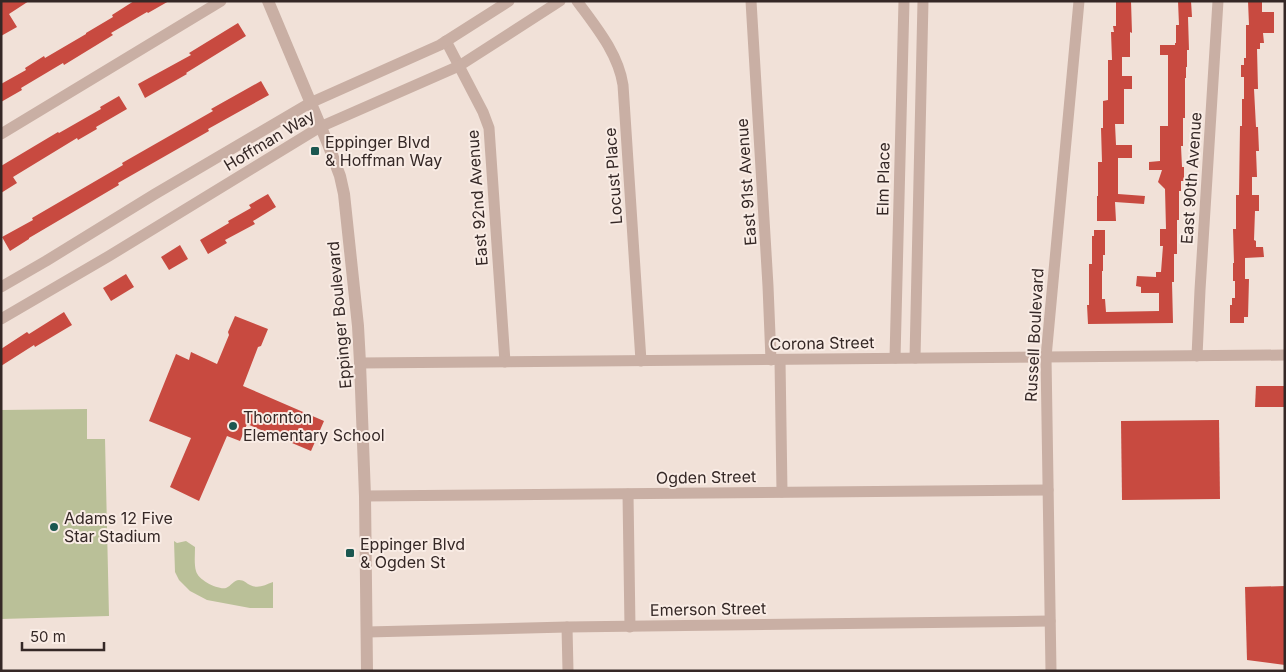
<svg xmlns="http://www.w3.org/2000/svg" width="1286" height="672" font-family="Inter,sans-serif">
  <rect width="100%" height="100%" fill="#f1e1d8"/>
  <g fill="#bac098">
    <path d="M87,409V439H105L109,616L1,619V410Z"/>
    <path d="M174,541L177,543L186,541L195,547C195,555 194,564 196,571C198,580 218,590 226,588C231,586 234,580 239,580C244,580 246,583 250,585C258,589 265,585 273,582V608H250L207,600L190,591L179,580L175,572Z"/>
  </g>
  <g fill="#c84a40">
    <path d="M1,1H29L9,14L17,27L1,36Z"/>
    <path d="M134,1H169L148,13L147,12L111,33L113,35L64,65L63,63L21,88L22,90L1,102V84L26,70L25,68L44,56L45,58L86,34V33L113,17L112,15Z"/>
    <path d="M1116,1H1131L1132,33L1130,32V57H1122V76H1132V89H1124V124H1115L1116,145H1132V158H1118V194L1145,196L1144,204L1115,202L1116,221H1097V196H1098V162H1102L1101,128H1103V101L1108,100V60H1112L1111,32H1114L1113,26H1116Z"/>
    <path d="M1178,1H1191L1192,17H1188L1189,50H1187V67H1186V78H1185V118H1183V146H1181L1182,167H1184V181H1181V191H1179V220H1177V254H1174V282H1172L1173,323L1088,324L1087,305H1089V264H1092V236H1094V230H1105V255H1103V271H1102V299H1105L1106,312L1159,311V293H1141V287L1136,286L1137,276L1156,277V272H1161L1163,246H1160V229H1166L1165,189L1158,182L1162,170H1149V162L1160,161V126H1168V55H1160V45H1175V43H1176V25H1179Z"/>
    <path d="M1248,1H1262V12H1274V33H1263L1264,43H1260V49H1257L1258,89H1254L1256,127H1258L1259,151H1256L1257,177H1252V195H1259V211H1255L1254,240L1256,241V247H1263L1264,257L1245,258V279H1249L1248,317H1244V323H1230V305H1232V298H1235V281H1233V263H1234L1233,229H1236V195H1239L1240,126H1242V99H1244V77H1241V65H1244V58H1246V25H1249Z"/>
    <path d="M238,23L246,36L186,73L187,74L145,98L138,84L191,55L189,53Z"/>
    <path d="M261,81L269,95L208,129L209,131L118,183L119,185L29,238V239L10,251L2,237L33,220L32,218L123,165L122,163L213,111L211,109Z"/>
    <path d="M119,96L127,109L96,127L97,129L78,140L77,138L13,177L17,183L1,193V166L58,132L59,133L101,109L100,107Z"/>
    <path d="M268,194L276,207L253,221L255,224L225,240L227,243L208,254L200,240L229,223L228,221L251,208L249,205Z"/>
    <path d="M180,245L188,259L169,270L161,257Z"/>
    <path d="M126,274L134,287L111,301L103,288Z"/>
    <path d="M64,312L72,325L35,347L34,345L1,366V349L27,332L29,334Z"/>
    <path d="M235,316L268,329L261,346L258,347L243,386L324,421L311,451L247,424L240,441L227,436L199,501L170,487L191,438L149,421L176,354L189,360L191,352L217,364L229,335L228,332Z"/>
    <path d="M1256,386H1285V407H1255Z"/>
    <path d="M1219,420L1220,499L1122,500L1121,421Z"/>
    <path d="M1285,586V665L1247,660L1245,587Z"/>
  </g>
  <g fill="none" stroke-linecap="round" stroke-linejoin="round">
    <g stroke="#c9afa4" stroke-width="11">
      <path d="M577,1C596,27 618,53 623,85L641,361"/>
      <path d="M751,1L768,286L771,360"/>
      <path d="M446,41L483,112L489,128L505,362"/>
      <path d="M1,134L221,1"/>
      <path d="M1,287L46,261L155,194L310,103L440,45L509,1"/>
      <path d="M1,319L109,256L320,127L459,66L560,1"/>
      <path d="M1197,356L1200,290L1218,1"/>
      <path d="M895,358L904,1"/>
      <path d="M915,358L923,1"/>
      <path d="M780,360L782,492"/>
      <path d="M360,363L1285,355"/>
      <path d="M628,494L630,627"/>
      <path d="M365,496L1048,490"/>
      <path d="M567,627L568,671"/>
      <path d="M367,632L567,627L1050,621"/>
      <path d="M1051,671L1046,357L1079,1"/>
    </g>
    <path stroke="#c9afa4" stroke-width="12" d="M268,1L328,144L340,176L344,194L358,326L360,363L365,496L367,671"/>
  </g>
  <g fill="#1b5750" stroke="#f9ece5" stroke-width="2">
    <rect x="310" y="146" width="10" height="10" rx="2.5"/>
    <circle cx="233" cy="426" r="5"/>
    <circle cx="54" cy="527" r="5"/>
    <rect x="345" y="548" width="10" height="10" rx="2.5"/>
  </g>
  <g text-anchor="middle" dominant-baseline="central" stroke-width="4" stroke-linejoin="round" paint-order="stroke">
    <g font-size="16" fill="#352826" stroke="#f9ece5">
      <text transform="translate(269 140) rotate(-31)">Hoffman Way</text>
      <text transform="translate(613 176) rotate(-94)">Locust Place</text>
      <text transform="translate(1191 178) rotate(-86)">East 90th Avenue</text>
      <text transform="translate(883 179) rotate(-89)">Elm Place</text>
      <text transform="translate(746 182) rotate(-94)">East 91st Avenue</text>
      <text transform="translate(477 198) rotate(-94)">East 92nd Avenue</text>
      <text transform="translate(339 315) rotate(-95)">Eppinger Boulevard</text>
      <text transform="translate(1034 335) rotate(-87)">Russell Boulevard</text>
      <text transform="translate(822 343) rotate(-1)">Corona Street</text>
      <text transform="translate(706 477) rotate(-1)">Ogden Street</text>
      <text transform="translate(708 609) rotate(-1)">Emerson Street</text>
    </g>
    <g font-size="16" fill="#352826" stroke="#f9ece5" text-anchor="start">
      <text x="325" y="142">Eppinger Blvd<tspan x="325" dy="18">&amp; Hoffman Way</tspan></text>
      <text x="243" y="417">Thornton<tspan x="243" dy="18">Elementary School</tspan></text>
      <text x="64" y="518">Adams 12 Five<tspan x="64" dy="18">Star Stadium</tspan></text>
      <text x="360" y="544">Eppinger Blvd<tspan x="360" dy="18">&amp; Ogden St</tspan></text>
    </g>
  </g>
  <rect width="1286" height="672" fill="none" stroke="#352826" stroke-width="5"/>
  <path d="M22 642v8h82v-8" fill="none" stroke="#352826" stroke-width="2.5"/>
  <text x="30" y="642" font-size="15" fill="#352826" stroke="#f9ece5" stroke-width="4" paint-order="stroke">50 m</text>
</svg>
